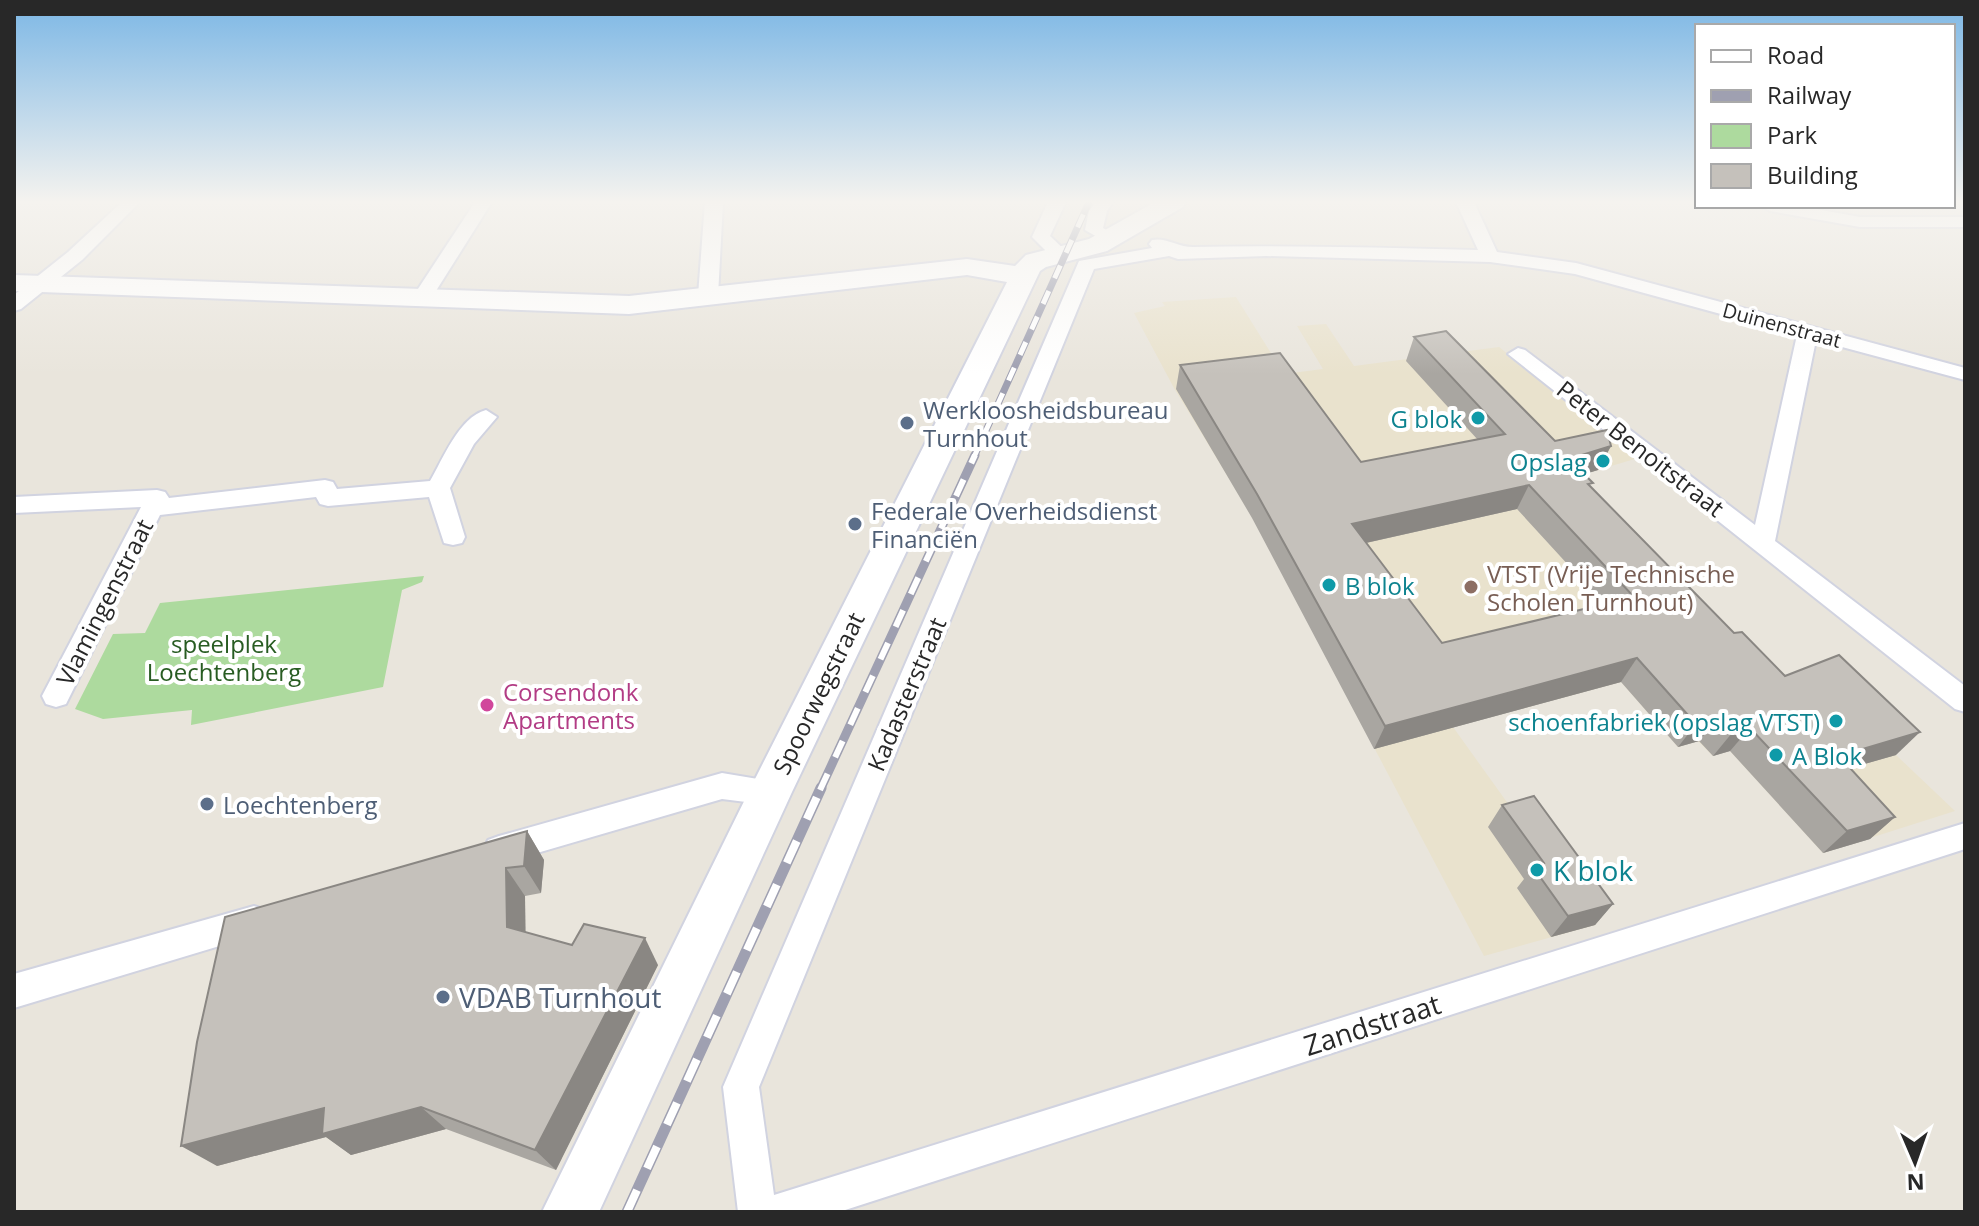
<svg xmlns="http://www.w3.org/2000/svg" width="1979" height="1226" font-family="'Open Sans',sans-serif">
  <rect width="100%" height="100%" fill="#e9e5dc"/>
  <path fill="#e9e2cd" d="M1236,297L1284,374L1323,369L1297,326L1326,324L1354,366L1499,347L1638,458L1558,482L1715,656L1896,755L1955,811L1823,853L1721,741L1713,756L1698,741L1678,747L1621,682L1453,727L1595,925L1484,956L1253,518L1174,388L1134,313L1165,306L1162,302Z"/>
  <path fill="#adda9e" d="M424,576L422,582L402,590L383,687L191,725L192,710L103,719L75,709L113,634L145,633L160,603Z"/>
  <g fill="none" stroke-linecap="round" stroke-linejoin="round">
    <defs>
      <g id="street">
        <path d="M122,202H140L82,260L21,309L14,311V295L68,252Z"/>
        <path d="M475,202H492L429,302H415L412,298Z"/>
        <path d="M705,202H723L718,296L708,302L698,296Z"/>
        <path d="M1048,202H1066L1050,236L1070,255L1068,259H1054L1032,237Z"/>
        <path d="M1096,202H1113L1107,211L1103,228L1121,238L1118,242H1106L1085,230L1089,211Z"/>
        <path d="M1456,202H1474L1497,252L1576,263L1965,368V380L1816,340L1775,541L1965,686V712L1955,709L1508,354L1518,348L1525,350L1755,525L1797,335L1575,274L1490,262L1266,256L1178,259L1169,256L1094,269L759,1087L774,1195L1965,823V849L839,1212H738L723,1087L1079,261L1152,248L1149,244L1152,240C1166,237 1178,247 1193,247C1288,245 1383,248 1478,250Z"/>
        <path d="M1761,206H1799L1860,217H1965V227H1860L1770,211Z"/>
        <path d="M486,410L497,417L474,444L450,488L465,537L462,543L453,545L444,543L429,497L328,506L320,504L316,497L160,515L66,704L56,707L46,704L42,696L141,507L14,513V497L157,490L165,492L169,498L325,480L333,482L337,489L430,481C443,459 459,417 486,410Z"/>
        <path d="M722,773L781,783L785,792L781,801L770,805L722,799L499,864L488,860L483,850L488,840L499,836Z"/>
        <path d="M254,906L266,910L270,921L266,932L14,1008V974Z"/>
      </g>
      <path id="secondary" d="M1155,202H1186L1183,207L1107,251L1046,267L1040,271L792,792L599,1212H542L755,779L1007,282L967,275L629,314L14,291V275L629,296L967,259L1015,266L1026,255L1089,239Z"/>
    </defs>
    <use href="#street" stroke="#d1d3e0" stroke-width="4"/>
    <use href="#secondary" stroke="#d1d3e0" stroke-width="4"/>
    <use href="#street" fill="#fff" fill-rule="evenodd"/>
    <use href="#secondary" fill="#fff" fill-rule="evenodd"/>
    <defs>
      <path id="rail-far2" d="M974,457L1089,202"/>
      <path id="rail-far1" d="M820,790L975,455"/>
      <path id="rail" d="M627,1212L821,788"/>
    </defs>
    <use href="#rail-far2" stroke="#9fa0b1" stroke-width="7"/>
    <use href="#rail-far1" stroke="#9fa0b1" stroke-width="9"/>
    <use href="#rail" stroke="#9fa0b1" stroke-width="11"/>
    <use href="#rail-far2" stroke="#fff" stroke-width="5" stroke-dasharray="14" stroke-linecap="butt"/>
    <use href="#rail-far1" stroke="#fff" stroke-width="6" stroke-dasharray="18" stroke-linecap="butt"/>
    <use href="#rail" stroke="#fff" stroke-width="8" stroke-dasharray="24" stroke-linecap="butt"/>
  </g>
  <g fill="#a9a6a1" fill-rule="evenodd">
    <path d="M1414,337L1555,441L1611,446L1598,470L1584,474L1590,487L1734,633L1785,676L1896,755L1850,768L1895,817L1870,839L1823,853L1730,751L1713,756L1699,741L1678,747L1621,682L1374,749L1252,518L1176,389L1180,365L1361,462L1478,440L1406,361ZM1517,509L1604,604L1442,643L1366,543Z"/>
    <path d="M1502,805L1613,904L1595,925L1551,937L1517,888L1524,879L1488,827Z"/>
    <path d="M527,831L544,860L541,893L525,896V932L572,945L658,965L556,1170L446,1129L351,1155L326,1137L217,1166Z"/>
  </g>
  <g fill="#8a8783">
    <path d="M1611,446L1598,470L1557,483L1569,459Z"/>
    <path d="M1529,485L1517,509L1343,548L1352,524Z"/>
    <path d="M1637,658L1621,682L1374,749L1385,726Z"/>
    <path d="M1718,718L1699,741L1678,747L1696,724Z"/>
    <path d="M1750,728L1730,751L1713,756L1732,733Z"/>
    <path d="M1920,732L1896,755L1816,778L1839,756Z"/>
    <path d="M1895,817L1870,839L1823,853L1847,831Z"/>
    <path d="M527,831L544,860L541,893L524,866Z"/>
    <path d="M506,868L525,896L526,954L507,927Z"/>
    <path d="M1613,904L1595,925L1551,937L1568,916Z"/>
    <path d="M645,938L658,965L556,1170L535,1150Z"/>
    <path d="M421,1107L446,1129L351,1155L326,1137L217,1166L181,1146L324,1108Z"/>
  </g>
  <g fill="#c5c1bb" stroke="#8a8783" stroke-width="2" fill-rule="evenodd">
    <path d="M1446,331L1555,441L1607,430L1611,446L1569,459L1593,483L1588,484L1734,633L1742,632L1785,676L1839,655L1920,732L1839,756L1895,817L1847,831L1750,728L1732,733L1718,718L1696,724L1637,658L1385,726L1257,494L1180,365L1280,353L1361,462L1505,434L1414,337ZM1529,485L1634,597L1442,643L1352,524Z"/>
    <path d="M1534,796L1613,904L1568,916L1533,867L1544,863L1502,805Z"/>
    <path d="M527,831L524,866L506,868L507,927L572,945L584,924L645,938L535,1150L421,1107L322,1134L324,1108L181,1146L197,1042L225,917Z"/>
  </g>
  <linearGradient id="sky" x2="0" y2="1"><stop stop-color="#7cb7e5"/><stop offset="0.54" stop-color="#f5f3ef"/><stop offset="1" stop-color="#f5f3ef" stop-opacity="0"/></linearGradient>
  <rect width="1979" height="374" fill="url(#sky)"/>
  <g fill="#0f9aa8" stroke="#fff" stroke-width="3">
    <circle cx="1478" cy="418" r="8"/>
    <circle cx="1603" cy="461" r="8"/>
    <circle cx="1329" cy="585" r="8"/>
    <circle cx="1836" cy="721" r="8"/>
    <circle cx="1776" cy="755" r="8"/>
    <circle cx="1537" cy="870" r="8"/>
  </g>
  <g fill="#5c6f8a" stroke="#fff" stroke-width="3">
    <circle cx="907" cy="423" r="8"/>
    <circle cx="855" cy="524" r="8"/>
    <circle cx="207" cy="804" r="8"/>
    <circle cx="443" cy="997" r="8"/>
  </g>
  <circle fill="#8d6e63" stroke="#fff" stroke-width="3" cx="1471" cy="587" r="8"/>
  <circle fill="#d1479c" stroke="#fff" stroke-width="3" cx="487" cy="705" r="8"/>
  <g text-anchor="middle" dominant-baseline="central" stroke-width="8" stroke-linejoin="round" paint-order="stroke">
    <g font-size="20" fill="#282828" stroke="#fff">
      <text transform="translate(1782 325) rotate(15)">Duinenstraat</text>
    </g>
    <g font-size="24" fill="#4e5e75" stroke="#fff" text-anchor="start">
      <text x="923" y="409">Werkloosheidsbureau<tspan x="923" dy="28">Turnhout</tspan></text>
      <text x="871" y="510">Federale Overheidsdienst<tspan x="871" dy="28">Financiën</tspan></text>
      <text x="223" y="804">Loechtenberg</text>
    </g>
    <g font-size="24" fill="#0d838f" stroke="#fff" text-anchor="end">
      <text x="1462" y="418">G blok</text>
      <text x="1587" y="461">Opslag</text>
      <text x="1345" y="585" text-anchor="start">B blok</text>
      <text x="1820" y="721">schoenfabriek (opslag VTST)</text>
      <text x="1792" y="755" text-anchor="start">A Blok</text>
    </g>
    <g font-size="24" fill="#282828" stroke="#fff">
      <text transform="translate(1641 448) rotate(38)">Peter Benoitstraat</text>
      <text transform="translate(104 602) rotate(-63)">Vlamingenstraat</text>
      <text transform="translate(818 693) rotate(-64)">Spoorwegstraat</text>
      <text transform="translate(906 694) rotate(-67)">Kadasterstraat</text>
    </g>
    <g font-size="24" fill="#785e54" stroke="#fff" text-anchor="start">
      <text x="1487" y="573">VTST (Vrije Technische<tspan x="1487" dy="28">Scholen Turnhout)</tspan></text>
    </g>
    <g font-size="24" fill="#285c22" stroke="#fff">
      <text x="224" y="643">speelplek<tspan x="224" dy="28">Loechtenberg</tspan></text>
    </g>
    <g font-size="24" fill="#b23c85" stroke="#fff" text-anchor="start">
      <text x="503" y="691">Corsendonk<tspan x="503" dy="28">Apartments</tspan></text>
    </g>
    <g font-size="28" fill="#0d838f" stroke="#fff" text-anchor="start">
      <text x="1553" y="870">K blok</text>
    </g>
    <g font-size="28" fill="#4e5e75" stroke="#fff" text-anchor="start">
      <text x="459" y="997">VDAB Turnhout</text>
    </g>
    <g font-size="28" fill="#282828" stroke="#fff">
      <text transform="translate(1372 1024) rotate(-18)">Zandstraat</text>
    </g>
  </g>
  <rect width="1979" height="1226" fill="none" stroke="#282828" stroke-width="32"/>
  <rect x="1695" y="24" width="260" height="184" fill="#ffffff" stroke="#a9a9a9" stroke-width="2"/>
  <rect x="1711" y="50" width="40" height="12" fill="#ffffff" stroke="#a9a9a9" stroke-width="2"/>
  <text x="1767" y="64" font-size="24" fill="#282828">Road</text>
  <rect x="1711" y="90" width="40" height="12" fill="#9fa0b1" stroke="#a9a9a9" stroke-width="2"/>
  <text x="1767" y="104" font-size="24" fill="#282828">Railway</text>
  <rect x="1711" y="124" width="40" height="24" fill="#adda9e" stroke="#a9a9a9" stroke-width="2"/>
  <text x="1767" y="144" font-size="24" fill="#282828">Park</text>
  <rect x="1711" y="164" width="40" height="24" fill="#c5c1bb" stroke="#a9a9a9" stroke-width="2"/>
  <text x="1767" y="184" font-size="24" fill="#282828">Building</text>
  <g transform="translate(1915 1162) rotate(178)" stroke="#ffffff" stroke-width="6" paint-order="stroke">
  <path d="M0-6L14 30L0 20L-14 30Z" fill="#282828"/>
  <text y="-12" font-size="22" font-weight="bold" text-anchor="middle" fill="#282828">N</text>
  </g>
</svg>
